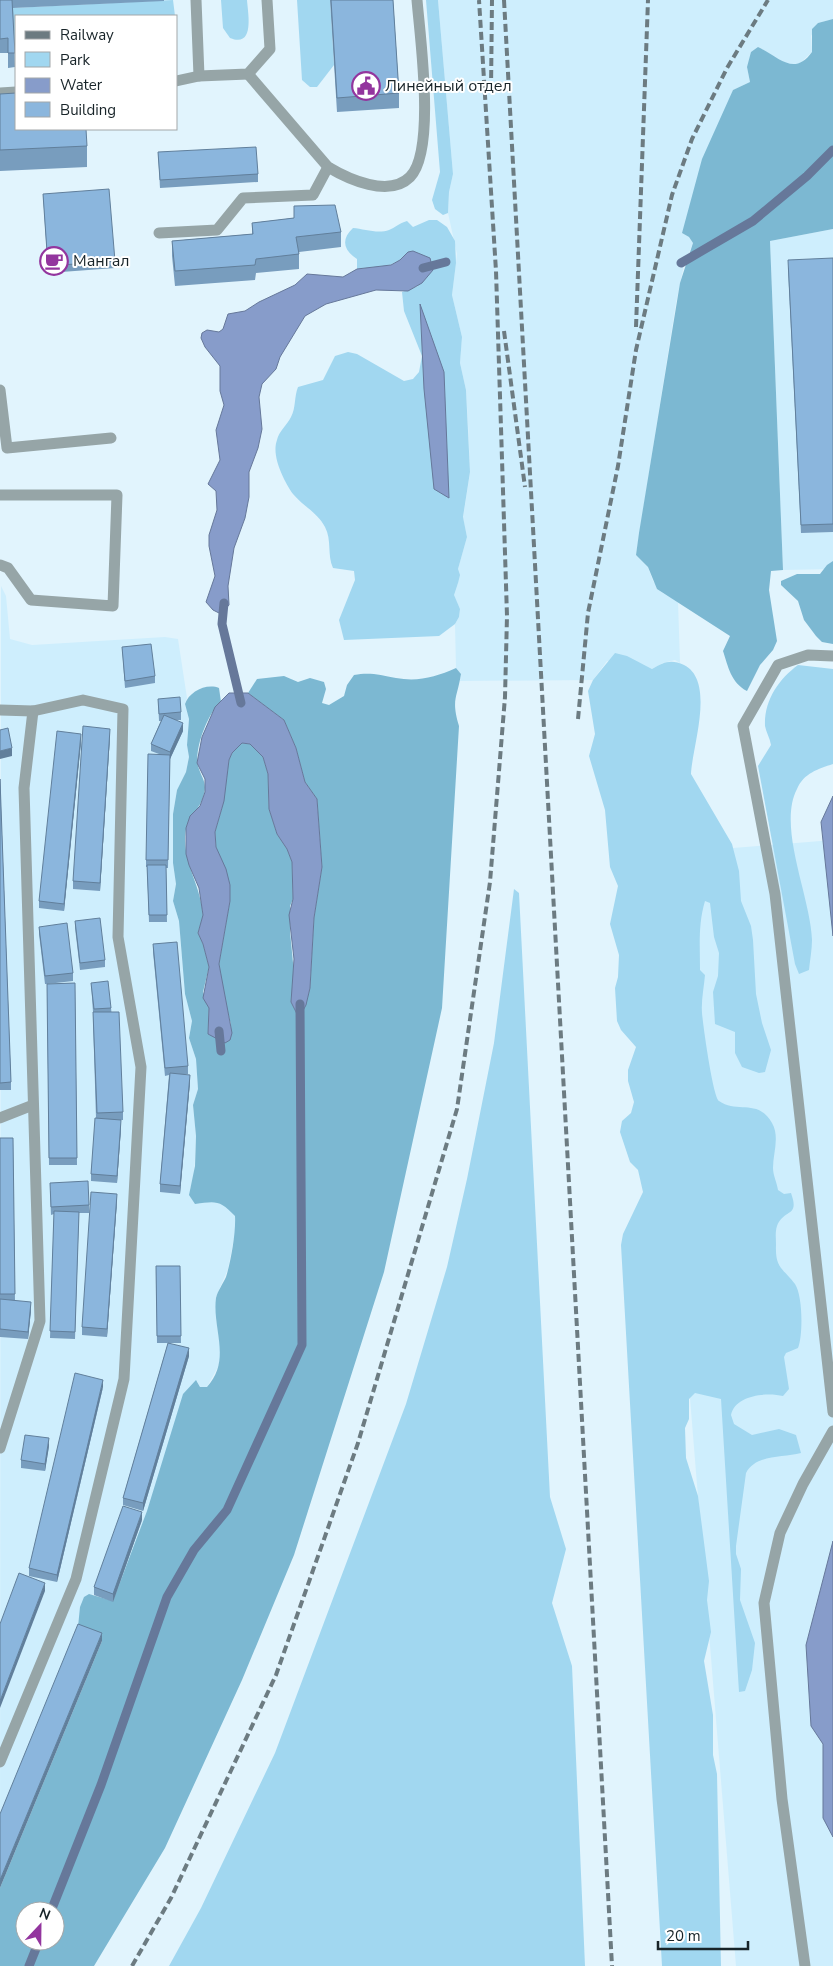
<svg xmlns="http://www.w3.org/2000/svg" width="833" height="1966" font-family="'Nunito Sans',sans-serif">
  <rect width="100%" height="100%" fill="#e1f4fd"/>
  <g fill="#ceeefd">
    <path d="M438,0H833V19L818,23L811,36L812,52L799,64L789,65L758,47L747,67L750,82L733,90L682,233L689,237L693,243L684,265L676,303L636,555L648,567L653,581L663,593L678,601L680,663L675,660L663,663L652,669L640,663L607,661L593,680L460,681L461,674L456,668L455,624L459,617L460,609L453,595L458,583V569L467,537L463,518L470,473L468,424L466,390L460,363L462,337L452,295L457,254L448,213L449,192L453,174Z"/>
    <path d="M833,229V569L783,570L770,241Z"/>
    <path d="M1,586L6,596L10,639L32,645L165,637L178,639L187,698L185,704L189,719L187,745L189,757L186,772L177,790L173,814V863L176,884L173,901L179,921L185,994L192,1021L189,1038L196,1059L198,1089L193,1105L196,1136L194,1177L190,1189L201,1203L215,1201L227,1207L235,1216L236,1228L228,1269L216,1297V1318L221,1353L219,1365L207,1387H200L197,1381L113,1602L93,1594L80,1607V1610L102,1641L0,1888Z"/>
    <path d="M833,840V1966H736L646,855Z"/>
  </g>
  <g fill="#a1d7f0">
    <path d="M173,0L175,16H16L15,67L12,8Z"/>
    <path d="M221,0H247C248,14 255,48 230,38L223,28Z"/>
    <path d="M297,0H330L334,65L317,87H310L302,80Z"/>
    <path d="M426,0H438L453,174L449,192L448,213L443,215L435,209L432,200L440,172Z"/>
    <path d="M429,220H437L447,227L455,241L456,263L452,295L462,337L460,363L466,390L470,472L463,517L467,537L458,569L460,575L458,583L454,595L460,609L459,617L455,624L439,636L344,640L339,620L355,580L354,571L333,568C327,555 332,540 325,527C318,513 303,506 293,494C284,481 271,456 277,440C279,431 287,425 291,417C296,408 294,397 298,387L323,380L335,356L348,352L357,354L404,381L413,379L419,372L422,356L404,311L402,292L418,286L400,260L386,267L357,269V259C343,250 341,239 353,228C364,229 378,234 389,230C395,228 399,223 407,221L413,227Z"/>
    <path d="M615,653L627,656L652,669C664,662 671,659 684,665C716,681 692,747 691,774L732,844L739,871L741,901L751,926L753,940L756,994L762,1023L771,1050L765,1072L759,1073L742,1067L735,1053V1032L715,1024L713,992L718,976L719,953L714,937L710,903L705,901C698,924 700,946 700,970L705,975C704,987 701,1001 702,1013C703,1025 713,1097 719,1101C738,1114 758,1098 772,1123C780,1137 773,1153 773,1168C773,1175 777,1183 778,1190L784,1194L791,1193C800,1218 784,1208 777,1226C775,1232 776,1239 776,1245C775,1269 783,1268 795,1284C803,1296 803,1336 798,1348L786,1353L784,1357L789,1389L783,1396C767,1392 735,1395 731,1415L734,1424L752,1435L779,1429L796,1435L801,1453C783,1458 756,1454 746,1473L736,1546V1554L741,1569L740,1600L755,1643L752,1670L745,1691L739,1692L721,1399L695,1393L689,1399V1419L685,1428L686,1458L698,1496L709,1581L707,1600L711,1632L704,1661L713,1715V1755L717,1774L721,1966H662L621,1245L623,1234L643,1192L638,1170L630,1162L620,1132L622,1121L631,1113L634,1102L628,1081V1070L636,1047L621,1030L617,1021L615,988L618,977L619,955L610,924L618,886L610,867L605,810L589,756L595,734L588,691L593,680Z"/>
    <path d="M798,665L833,669V764C818,769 804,773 797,789C777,827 811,898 812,940C812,949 810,960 809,970L799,974L795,964L758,766L771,745C770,738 766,732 765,726C764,700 779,679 798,665Z"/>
    <path d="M514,889L519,893L550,1497L566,1549L552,1603L572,1666L585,1966H169L201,1908L275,1753L406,1404L447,1267L467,1179L494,1043Z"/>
  </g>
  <g fill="#7cb8d2" fill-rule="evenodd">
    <path d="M833,19V229L770,241L783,570L771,571L769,590L777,641L773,650L760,665L747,691C731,683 728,666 723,651L730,636L657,589L648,567L636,555L639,533L680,283L693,243L689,237L682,233L702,159L733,90L750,82L747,67L751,52L758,47C779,57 794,77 812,52V29L818,23Z"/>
    <path d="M833,561V644L822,642L816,636L804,620L798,601L781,585V581L797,574H820L827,565Z"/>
    <path d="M456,668L461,674C457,699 451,699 459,726L442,1008L384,1272L294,1555L242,1680L165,1848L94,1966H0V1888L102,1641L78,1627L80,1607L84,1597L89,1594L113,1601L147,1511L183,1394L196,1380L200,1387H207C232,1359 212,1329 216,1298C218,1290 223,1284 226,1277C231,1261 236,1232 235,1216C220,1200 216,1201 195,1204L189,1195L195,1166L196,1136L193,1105L198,1089L196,1059L189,1038L192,1021L185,994L179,921L173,901L176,884L173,863V814L177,790L186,772L189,757L187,745L189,719L185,704C189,692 206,683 219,688L221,702C208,712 192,753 199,769C202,778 207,783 204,794C198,816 185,814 185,841C186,867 201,888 203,915C203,921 199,927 198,933L203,944L209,967L203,992L209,1008L208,1034L230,1040L231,1025L222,988L219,964L230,901V885L216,847L215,832L222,808L229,760L232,753L242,743L250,744L263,757L268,774L269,809L277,834L287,849L292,862L293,899L290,906V932L294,973L291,1002L296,1012H303L310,988L314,918L322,867L317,799L305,782L296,748L284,720L248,693L257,679L284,676L298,682L310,678L324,682L326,689L322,703L329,705L344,696L347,685L354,675C370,672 380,675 396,678C418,682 436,677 456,668ZM25,1911H55V1941H25Z"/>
  </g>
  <g fill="#879cca" stroke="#66789a">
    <path d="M413,251L430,258L433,270L422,283L408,291L376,290L326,304L305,316L280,357L276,369L262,384L259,397L262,429L258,448L249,472V497L245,518L234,548L228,586L229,605L221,614L213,610L206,602L215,576L209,546V535L217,510L216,491L208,484L220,460L216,430L224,405L220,391V366L205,347L201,338L202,333L207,330L219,332L223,329L228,314L245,311L259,302L295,285L307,274L343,277L357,269L391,265L400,260L408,252Z"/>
    <path d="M420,304L444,372L449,498L434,489L424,389Z"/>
    <path d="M229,693H248L284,720L296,748L305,782L317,799L322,867L314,918L310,988L306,1005L299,1018L291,1002L294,959L289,915L293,899L292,862L287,849L277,834L269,809L268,774L263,757L250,744L242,743L232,753L229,760L224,801L215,832L216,847L226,869L230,885V901L219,964L232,1033L230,1040L225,1043L208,1034L209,1008L203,998L209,967L203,944L198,933L203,915L199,888L189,865L186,854V828L190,816L200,806L205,792V779L197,763L202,737L215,707Z"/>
    <path d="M833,796V936L821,822Z"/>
    <path d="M833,1541V1837L823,1818V1744L811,1726L806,1645Z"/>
  </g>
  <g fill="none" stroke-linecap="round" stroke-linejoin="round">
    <g stroke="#66789a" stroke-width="9">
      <path d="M681,263L753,221L807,176L833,150"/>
      <path d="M423,268L446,262"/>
      <path d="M224,603L222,624L241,703"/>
      <path d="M219,1031L221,1051"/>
      <path d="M51,1911L101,1785L167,1597L194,1550L227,1510L302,1345L300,1004"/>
      <path d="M29,1966L39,1941"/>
    </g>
    <g stroke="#96a5a7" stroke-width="11">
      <path d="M248,74L328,167C348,179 389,198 410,177C436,151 420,37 417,0"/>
      <path d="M199,76L248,74L270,49L267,0"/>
      <path d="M176,81L199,76L196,0"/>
      <path d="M0,93L16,92"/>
      <path d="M159,233L217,230L243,198L313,195L328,167"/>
      <path d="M0,390L7,448L111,438"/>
      <path d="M0,495H117L113,606L31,600L8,568L0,565"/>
      <path d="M833,656L808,655L778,665L743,726L775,894L833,1412"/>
      <path d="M0,710L33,711L83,700L123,709L118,937L141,1067L124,1379L76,1579L0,1762"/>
      <path d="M0,1118L33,1105"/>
      <path d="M0,1448L40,1321L24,788L33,711"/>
      <path d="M805,1966L782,1799L764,1603L780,1533L803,1484L833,1431"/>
    </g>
    <g stroke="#6c7b81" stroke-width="4" stroke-dasharray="8 4" stroke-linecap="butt">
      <path d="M504,0L612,1966"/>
      <path d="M491,90L492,0"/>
      <path d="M636,327L648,0"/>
      <path d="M504,331L525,487"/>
      <path d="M578,719L588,613L618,466L636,350L672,195L692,139L727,68L768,0"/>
      <path d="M132,1966L171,1898L276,1675L358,1443L457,1109L490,882L505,697L507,616L496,271L479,0"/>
    </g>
  </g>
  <g fill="#789dbe">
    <path d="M0,0H164V1L13,8L15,67L8,68V53H0Z"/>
    <path d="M330,0H393L399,93V108L337,112Z"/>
    <path d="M0,94L87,146V167L0,171Z"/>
    <path d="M158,152L258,174V182L160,188Z"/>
    <path d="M43,194L115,261V268L48,273Z"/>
    <path d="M294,206L341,232V247L299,252V269L256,273L255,280L175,286L172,256V241L252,234V223L294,218Z"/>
    <path d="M833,258V532L801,533L788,268Z"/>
    <path d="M122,647L155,676V683L125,688Z"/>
    <path d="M158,699L181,712V720H175L183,731L170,759L168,868H166L167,922H149L147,867H146V860L159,754L151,751V744L161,721H159Z"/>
    <path d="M110,736L100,891L73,889V881Z"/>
    <path d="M81,742L64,911L39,908V901Z"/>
    <path d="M0,779L11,1082V1090H0Z"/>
    <path d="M75,921L105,960V967L80,970L75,928Z"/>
    <path d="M39,927L73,973V981L47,984L75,983L77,1165H49L47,984H45L39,934Z"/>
    <path d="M153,944L188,1066V1074H184L190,1082L180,1194L160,1192V1184L169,1075L165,1076L153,952Z"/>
    <path d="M91,983L111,1008L123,1112V1120H116L121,1128L117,1183L91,1181V1174L96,1118L93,1020V1012Z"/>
    <path d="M0,1138H13L15,1301L31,1310L28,1339L0,1337Z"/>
    <path d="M50,1191L89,1205V1213H79L75,1339L50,1338L54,1214L51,1215Z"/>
    <path d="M117,1201L107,1337L82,1335V1327Z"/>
    <path d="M156,1266H180L181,1343H169L189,1356L143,1511L123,1505V1498L168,1343H157Z"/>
    <path d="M103,1387L57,1582L29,1576V1568Z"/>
    <path d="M49,1446L45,1471L21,1468V1460Z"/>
    <path d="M142,1520L113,1602L94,1595V1587Z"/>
  </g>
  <g fill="#617f9b">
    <path d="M183,723V731L170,759V752Z"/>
    <path d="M110,729V736L100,891V883Z"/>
    <path d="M81,734V742L64,911V904Z"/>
    <path d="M12,748V756L0,759V751Z"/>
    <path d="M190,1075V1082L180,1194V1186Z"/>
    <path d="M121,1120V1128L117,1183V1176Z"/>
    <path d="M117,1194V1201L107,1337V1329Z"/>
    <path d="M31,1302V1310L28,1339V1332Z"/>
    <path d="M189,1348V1356L143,1511V1503Z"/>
    <path d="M103,1380V1387L57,1582V1575Z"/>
    <path d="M49,1438V1446L45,1471V1464Z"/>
    <path d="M142,1512V1520L113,1602V1594Z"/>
    <path d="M45,1583V1591L0,1708V1701Z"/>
    <path d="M102,1633V1641L0,1888V1880Z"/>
  </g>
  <g fill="#8bb6dd" stroke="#617f9b">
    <path d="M0,0H12L15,53H8V38L0,39Z"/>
    <path d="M331,0H393L399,93L337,98Z"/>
    <path d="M16,93V129H86L87,146L0,150V94Z"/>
    <path d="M256,147L258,174L160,180L158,152Z"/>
    <path d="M109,189L115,261L48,266L43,194Z"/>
    <path d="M335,205L341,232L296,237L299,254L256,259L255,265L175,271L172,241L253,234L252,223L294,218V206Z"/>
    <path d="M833,258V524L801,525L788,260Z"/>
    <path d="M151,644L155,676L125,681L122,647Z"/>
    <path d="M180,697L181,712L159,714L158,699Z"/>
    <path d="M164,715L183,723L170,752L151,744Z"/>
    <path d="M83,726L110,729L100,883L73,881Z"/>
    <path d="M8,728L12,748L0,751V730Z"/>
    <path d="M57,731L81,734L64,904L39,901Z"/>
    <path d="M148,754L170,755L168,860H146Z"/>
    <path d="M0,779L11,1082L0,1083Z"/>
    <path d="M147,865H166L167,915H149Z"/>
    <path d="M100,918L105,960L80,963L75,921Z"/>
    <path d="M67,923L73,973L45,976L39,927Z"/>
    <path d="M177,942L188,1066L165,1068L153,944Z"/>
    <path d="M108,981L111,1008L94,1009L91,983Z"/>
    <path d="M75,983L77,1158H49L47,984Z"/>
    <path d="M93,1012H119L123,1112L97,1113Z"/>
    <path d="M170,1073L190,1075L180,1186L160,1184Z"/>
    <path d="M95,1118L121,1120L117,1176L91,1174Z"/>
    <path d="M0,1138H13L15,1294H0Z"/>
    <path d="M88,1181L89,1205L51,1207L50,1183Z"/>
    <path d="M91,1192L117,1194L107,1329L82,1327Z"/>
    <path d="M54,1211L79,1212L75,1332L50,1331Z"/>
    <path d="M156,1266H180L181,1336H157Z"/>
    <path d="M0,1299L31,1302L28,1332L0,1329Z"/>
    <path d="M168,1343L189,1348L143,1503L123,1498Z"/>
    <path d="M75,1373L103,1380L57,1575L29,1568Z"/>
    <path d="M25,1435L49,1438L45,1464L21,1460Z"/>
    <path d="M123,1506L142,1512L113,1594L94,1587Z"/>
    <path d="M19,1573L45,1583L0,1701V1624Z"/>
    <path d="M78,1624L102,1633L0,1880V1814Z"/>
  </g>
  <defs>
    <symbol id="civic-ring" viewBox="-11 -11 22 22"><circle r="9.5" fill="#fff" stroke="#93359e" stroke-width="1.5"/><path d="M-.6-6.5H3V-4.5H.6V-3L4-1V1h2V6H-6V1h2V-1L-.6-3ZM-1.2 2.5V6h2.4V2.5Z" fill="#93359e"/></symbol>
    <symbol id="cafe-ring" viewBox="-11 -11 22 22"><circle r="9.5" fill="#fff" stroke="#93359e" stroke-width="1.5"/><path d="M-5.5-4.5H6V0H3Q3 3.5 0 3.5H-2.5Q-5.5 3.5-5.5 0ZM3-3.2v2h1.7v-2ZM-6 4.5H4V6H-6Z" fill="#93359e"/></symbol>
  </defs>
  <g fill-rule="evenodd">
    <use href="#civic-ring" x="350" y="70" width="32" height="32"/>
    <use href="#cafe-ring" x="38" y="245" width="32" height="32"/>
  </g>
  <g text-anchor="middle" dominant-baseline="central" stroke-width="4" stroke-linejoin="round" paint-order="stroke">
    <g font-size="16" fill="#182429" stroke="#fff" text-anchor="start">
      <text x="385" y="86">Линейный отдел</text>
      <text x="73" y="261">Мангал</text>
    </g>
  </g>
  <rect x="15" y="15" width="162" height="115" fill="#ffffff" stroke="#a3a7a9"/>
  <rect x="25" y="31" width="25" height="8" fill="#6c7b81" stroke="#a3a7a9"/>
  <text x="60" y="40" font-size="15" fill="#182429">Railway</text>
  <rect x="25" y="52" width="25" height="15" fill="#a1d7f0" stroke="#a3a7a9"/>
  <text x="60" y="65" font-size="15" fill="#182429">Park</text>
  <rect x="25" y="78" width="25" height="15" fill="#879cca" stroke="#a3a7a9"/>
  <text x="60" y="90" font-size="15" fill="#182429">Water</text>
  <rect x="25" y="102" width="25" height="15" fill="#8bb6dd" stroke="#a3a7a9"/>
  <text x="60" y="115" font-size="15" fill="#182429">Building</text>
  <g transform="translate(40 1926) rotate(22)"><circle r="24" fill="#ffffff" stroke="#a3a7a9"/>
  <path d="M0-4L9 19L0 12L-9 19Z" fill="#93359e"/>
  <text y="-8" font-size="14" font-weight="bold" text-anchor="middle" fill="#182429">N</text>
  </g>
  <path d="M658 1941v8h90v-8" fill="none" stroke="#182429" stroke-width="2.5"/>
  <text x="666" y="1941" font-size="15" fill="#182429" stroke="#ffffff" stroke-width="4" paint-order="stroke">20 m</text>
</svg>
